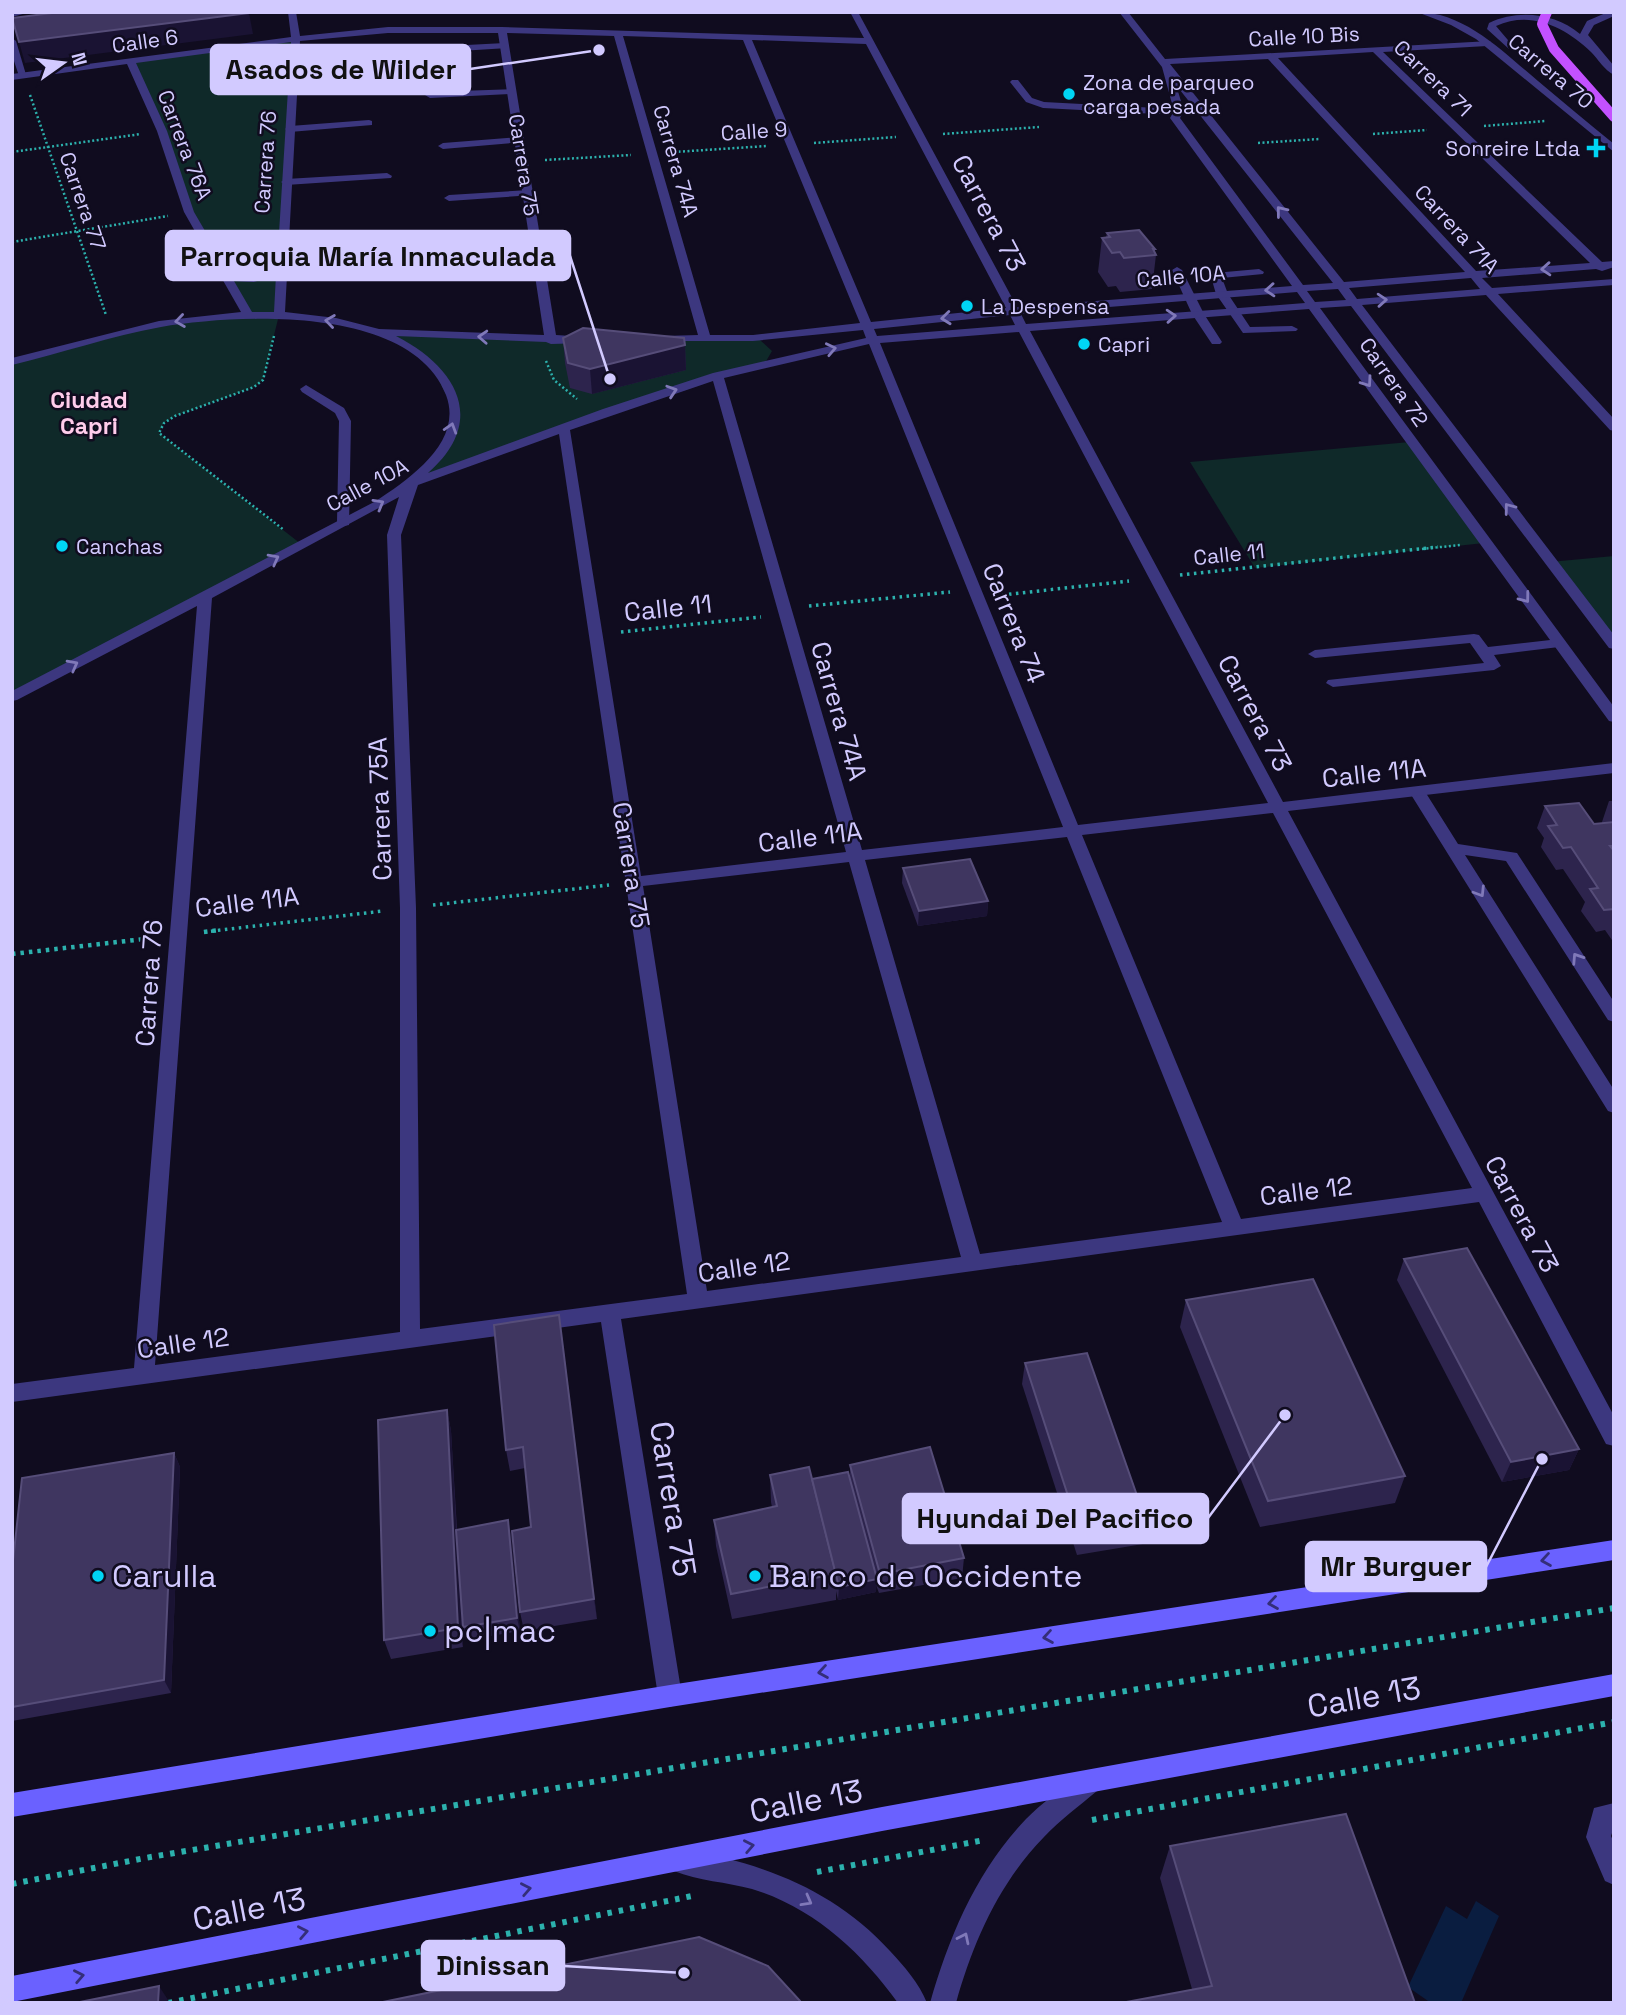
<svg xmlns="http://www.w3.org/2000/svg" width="1626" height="2015" font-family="'Space Grotesk',sans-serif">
  <rect width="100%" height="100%" fill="#100c1f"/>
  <g fill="#0f2929">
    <path d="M296,39L279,315L263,380L254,387L175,416L164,423L159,433L301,544L12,697V362L159,324L247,315L189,212L130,61Z"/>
    <path d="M379,332L760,340L772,351L765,363L412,483L438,457L456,414L428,359Z"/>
    <path d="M1410,442L1484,543L1255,568L1190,462Z"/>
    <path d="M1614,556V645L1550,562Z"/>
  </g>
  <path fill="#0a1d40" d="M1476,1901L1499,1916L1461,2003H1431L1408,1987L1446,1906L1467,1919Z"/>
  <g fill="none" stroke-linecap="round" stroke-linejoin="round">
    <g stroke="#2cb1ad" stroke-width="2.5" stroke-dasharray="2 2.5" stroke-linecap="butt">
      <path d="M30,95L106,315"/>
      <path d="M1484,126L1545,121"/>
      <path d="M943,134L1039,127"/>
      <path d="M1373,134L1427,130"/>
      <path d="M814,143L896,137"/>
      <path d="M1258,143L1319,139"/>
      <path d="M12,152L141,134"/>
      <path d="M674,152L767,146"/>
      <path d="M545,160L631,155"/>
      <path d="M12,242L168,216"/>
      <path d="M274,336L263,380L254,387L175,416L164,423L159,433L284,530"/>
      <path d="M546,361L554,380L577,399"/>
      <path d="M1422,549L1460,545"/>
    </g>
    <g stroke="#2cb1ad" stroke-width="3.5" stroke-dasharray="2.5 4.5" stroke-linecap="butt">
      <path d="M1180,575L1438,547"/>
      <path d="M1002,595L1129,581"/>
      <path d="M809,606L950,592"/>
      <path d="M621,632L761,617"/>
      <path d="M433,905L609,885"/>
      <path d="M204,932L383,911"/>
    </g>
    <g stroke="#2cb1ad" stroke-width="4.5" stroke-dasharray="3.5 5" stroke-linecap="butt">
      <path d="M204,932L219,930"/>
      <path d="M12,954L153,938"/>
    </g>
    <g stroke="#2cb1ad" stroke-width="6" stroke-dasharray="4.5 7" stroke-linecap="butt">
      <path d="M1092,1820L1614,1722"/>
      <path d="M817,1872L984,1840"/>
      <path d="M12,1884L145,1858L1614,1608"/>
      <path d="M168,2003L692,1896"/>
    </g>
    <g fill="#3c377f" fill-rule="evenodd">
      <path d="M12,12H30L12,17Z"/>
      <path d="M12,38L16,41L27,78L19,76L12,55Z"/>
      <path d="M505,43L509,46L508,48L428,53L424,50L428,47Z"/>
      <path d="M392,74V78L389,79L293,85L288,82L293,79Z"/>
      <path d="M1012,80H1018L1032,98L1044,102L1157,108L1201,107L1206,110L1201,113L1157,114L1043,108L1026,102L1010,82Z"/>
      <path d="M515,89V93L512,94L430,98L425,95L430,92Z"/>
      <path d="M369,120L372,121V125L290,132L285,129L290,126Z"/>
      <path d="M520,137L523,138V142L443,149L438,146L443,143Z"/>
      <path d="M387,173L392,176L391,178L286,185L281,182L286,179Z"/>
      <path d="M529,190L534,193L533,195L449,201L444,198L449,195Z"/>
      <path d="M393,234L397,235V239L282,247L277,244L282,241Z"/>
      <path d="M538,253L542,254V258L452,267L447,264L452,261Z"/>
      <path d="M1177,267L1182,270L1204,314L1222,342L1220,344H1212L1192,314L1172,270Z"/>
      <path d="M1259,269L1264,272L1263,274L1222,278L1228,294L1250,327L1292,326L1298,329L1296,331L1243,333L1216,294L1211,277L1214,273Z"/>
      <path d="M306,385L344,408L351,421L349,525L344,526L337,522L339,421L335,413L302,392L300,389Z"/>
      <path d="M1474,634L1479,635L1488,647L1559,639L1566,643L1559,647L1494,655L1501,666L1494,670L1333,687L1326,683L1328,680L1484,663L1470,643L1315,658L1308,654L1315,650Z"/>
      <path d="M1418,788L1424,790L1458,844L1517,853L1614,1002V1022L1608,1020L1506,861L1465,855L1614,1090V1113L1608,1111L1410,793Z"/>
      <path d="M1614,1803V1827L1611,1836L1614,1843V1885L1605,1881L1586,1837L1594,1808Z"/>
    </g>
    <g fill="#3c377f" fill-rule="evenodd">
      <path d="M288,12H296L300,36L388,27H502L864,38L850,12H858L1017,307L1292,286L1170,118L1174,111L1162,67L1119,12H1128L1165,59L1490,41L1491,43L1487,46L1383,52L1602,262L1614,261V267L1602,271L1596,269L1482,278L1492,288L1614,279V285L1498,294L1614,419V431L1610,430L1486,295L1362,305L1614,635V649L1609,648L1351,306L1320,308L1614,707V722L1609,721L1309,309L1030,331L1283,802L1614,763V773L1288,811L1614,1416V1446L1606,1444L1479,1202L621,1319L682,1696L678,1704L670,1707L662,1704L658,1696L601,1322L12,1402V1384L134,1368L197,606L17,700L12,701V691L376,501C409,479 464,442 446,395C411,305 239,314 161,327C111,336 62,353 12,365V358L159,321L241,312L184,212L157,131L127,64L12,80V74L291,37ZM388,33H498L544,335L379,329L336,318L285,312L300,41ZM507,33L614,36L698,335L663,336L657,339L659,341H753L863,330L866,338L713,373L603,409L428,473C488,421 457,367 396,336L546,342L551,344L586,343L592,340L586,337L556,335ZM623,36L743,40L860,323L753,335H710ZM752,40L866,44L1006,308L871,322ZM291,42L277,265L254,276H240L229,272L194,212L167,131L136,63ZM1373,52L1590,263L1476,271L1278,58ZM1268,59L1465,272L1344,282L1170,64ZM1176,85L1333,283L1303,285L1180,118L1184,111ZM276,275L274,312H252L234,281L254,282ZM1471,278L1480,289L1357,299L1349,288ZM1338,289L1346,300L1315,302L1307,291ZM1297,292L1305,303L1026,324L1021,314ZM1010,315L1015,325L877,336L874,329ZM1019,332L1268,803L1078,825L880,343ZM869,344L1063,827L862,850L724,378ZM713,381L846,852L641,876L570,430ZM559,434L687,1294L420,1329L416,908L401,535L418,485ZM399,497L387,535L400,908V1332L155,1365L212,598ZM1273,813L1472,1188L1241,1219L1082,835ZM1067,837L1222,1222L980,1254L865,860ZM849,862L961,1257L707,1291L643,886Z"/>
      <path d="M1088,1770L1097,1773L1100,1782L1097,1791C1079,1806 1060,1820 1044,1837C999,1883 973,1942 956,2003H930C949,1936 977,1870 1026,1819C1043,1802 1062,1789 1079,1773Z"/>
      <path d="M683,1849C762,1863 835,1890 890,1951C904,1966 919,1983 927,2003H898C861,1952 814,1908 752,1889C727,1882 698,1881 674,1871L670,1862L674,1853Z"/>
    </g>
    <g fill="#3c377f" fill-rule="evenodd">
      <path d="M1417,12C1465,12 1503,52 1538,81C1563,102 1588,123 1614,144V152L1476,39L1451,25Z"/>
      <path d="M1608,12H1614V16L1594,25L1588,35L1614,66V75C1604,70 1598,59 1591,52C1565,27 1531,10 1496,26L1513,46L1509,49L1487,29L1489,23C1518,9 1555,13 1580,34L1587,21Z"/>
    </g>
    <g fill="#6a61ff" fill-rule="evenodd">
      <path d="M1614,1540V1560L670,1707L12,1817V1793L670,1685Z"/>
      <path d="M1614,1674V1696L882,1831L12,2002V1976L882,1807Z"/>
    </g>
    <path stroke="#c351ff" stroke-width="10" d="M1547,12L1542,24L1554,49L1614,117"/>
  </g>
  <g fill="#2d244d">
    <path d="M1107,233L1155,249V252L1156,255L1152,289L1120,292L1116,286L1108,287L1098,272L1102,238L1106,237Z"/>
    <path d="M563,338L685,345L686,370L592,394L570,388L565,363Z"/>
    <path d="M1609,801H1614V943L1605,930L1596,932L1581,911L1585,902L1563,869L1556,870L1541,847L1544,838L1537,828L1545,806L1594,824H1602V822Z"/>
    <path d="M903,868L988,901L987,916L918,926L902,883Z"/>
    <path d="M1404,1259L1579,1449L1569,1470L1502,1482L1397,1280Z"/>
    <path d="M1186,1300L1405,1476L1395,1503L1260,1527L1180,1327Z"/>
    <path d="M562,1336L597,1619L524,1631L520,1612L531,1527L525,1468L510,1471L506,1450Z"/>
    <path d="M1025,1363L1147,1524L1143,1544L1077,1555L1022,1384Z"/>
    <path d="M447,1410L451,1431L457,1529L511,1534L520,1631L467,1640L463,1627L460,1586L463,1647L391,1659L384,1640Z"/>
    <path d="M174,1453L180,1467L171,1693L12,1721V1570Z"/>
    <path d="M850,1465L964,1558L962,1578L879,1593L876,1585V1592L838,1600L836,1591V1600L732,1619L716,1546L714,1520L772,1507L771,1502L770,1475L812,1479H850Z"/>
    <path d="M1170,1846L1415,2003L1192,1989L1160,1878Z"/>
  </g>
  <g fill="#1a1333">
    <path d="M249,13L253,34L25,63L19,42Z"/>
    <path d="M685,345L686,370L592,394L590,369Z"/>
    <path d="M988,901L987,916L918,926L919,911Z"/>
    <path d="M559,1315L562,1336L597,1619L594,1599Z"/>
    <path d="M447,1410L451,1431L463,1647L458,1628Z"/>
    <path d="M1579,1449L1569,1470L1502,1482L1511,1462Z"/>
    <path d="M174,1453L180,1467L171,1693L164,1680Z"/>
    <path d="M508,1520L511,1534L520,1631L517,1618Z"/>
    <path d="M877,1579L876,1592L838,1600L839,1587Z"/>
    <path d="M159,1986L170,2003H158Z"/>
  </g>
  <g fill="#3f3660" stroke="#564d79" stroke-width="2">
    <path d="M60,12H248L249,13L19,42L12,18Z"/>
    <path d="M1139,230L1155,249H1153L1156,255L1124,258L1120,252L1112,253L1102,238L1110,237L1107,233Z"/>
    <path d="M583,328L684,338L685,345L590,369L568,363L563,338Z"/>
    <path d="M1579,803L1594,824L1614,822V846H1610L1614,851V909L1604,910L1590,889L1598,888L1571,847L1563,848L1548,826L1557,825L1545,806Z"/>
    <path d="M970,859L988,901L919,911L903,868Z"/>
    <path d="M1467,1248L1579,1449L1511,1462L1404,1259Z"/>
    <path d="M1313,1279L1405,1476L1268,1501L1186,1300Z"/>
    <path d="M559,1315L594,1599L520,1612L512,1531L531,1527L523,1447L506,1450L494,1325Z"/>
    <path d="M1087,1353L1147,1524L1081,1536L1025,1363Z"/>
    <path d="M447,1410L458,1628L384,1640L378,1420Z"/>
    <path d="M930,1447L964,1558L880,1574L850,1465Z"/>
    <path d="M174,1453L164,1680L12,1707V1570L22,1478Z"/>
    <path d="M809,1467L836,1574L731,1594L714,1520L777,1506L770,1475Z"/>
    <path d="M848,1472L877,1579L839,1587L812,1479Z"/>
    <path d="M508,1520L517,1618L463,1627L456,1530Z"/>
    <path d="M1346,1814L1415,2003H1121L1212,1986L1170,1846Z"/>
    <path d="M699,1937L768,1966L800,2001V2003H378Z"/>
    <path d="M159,1986L158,2003H75Z"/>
  </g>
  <defs><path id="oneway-chevron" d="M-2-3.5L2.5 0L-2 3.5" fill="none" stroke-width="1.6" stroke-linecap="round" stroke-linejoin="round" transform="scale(1.75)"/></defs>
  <g stroke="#8079b9">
    <use href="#oneway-chevron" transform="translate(1281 211) rotate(-129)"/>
    <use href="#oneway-chevron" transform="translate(1546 269) rotate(176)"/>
    <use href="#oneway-chevron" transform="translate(1270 290) rotate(176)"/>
    <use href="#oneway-chevron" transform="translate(1382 300) rotate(-4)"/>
    <use href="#oneway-chevron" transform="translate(1171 316) rotate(-4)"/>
    <use href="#oneway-chevron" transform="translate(946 318) rotate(174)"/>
    <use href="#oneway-chevron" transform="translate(180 321) rotate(172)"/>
    <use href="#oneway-chevron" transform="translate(330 321) rotate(-172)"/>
    <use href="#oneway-chevron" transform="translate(483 337) rotate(-177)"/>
    <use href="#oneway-chevron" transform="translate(831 349) rotate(-12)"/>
    <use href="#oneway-chevron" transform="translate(1367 382) rotate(55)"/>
    <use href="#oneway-chevron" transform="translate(672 391) rotate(-18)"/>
    <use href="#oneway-chevron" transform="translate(451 428) rotate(-73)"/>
    <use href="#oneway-chevron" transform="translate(379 504) rotate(-30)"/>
    <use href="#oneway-chevron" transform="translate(1509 508) rotate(-127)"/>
    <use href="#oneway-chevron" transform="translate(274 559) rotate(-28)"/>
    <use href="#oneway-chevron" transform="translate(1525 598) rotate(53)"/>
    <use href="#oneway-chevron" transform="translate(73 665) rotate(-28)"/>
    <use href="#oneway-chevron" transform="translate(1480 892) rotate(58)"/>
    <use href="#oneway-chevron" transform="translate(1577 958) rotate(-123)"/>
    <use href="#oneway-chevron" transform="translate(807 1901) rotate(29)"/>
    <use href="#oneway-chevron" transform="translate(964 1938) rotate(-64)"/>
  </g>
  <g stroke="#342e79">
    <use href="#oneway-chevron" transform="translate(1546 1560) rotate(171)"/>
    <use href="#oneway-chevron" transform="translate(1273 1603) rotate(171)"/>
    <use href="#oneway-chevron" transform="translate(1048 1637) rotate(171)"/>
    <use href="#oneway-chevron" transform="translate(823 1672) rotate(171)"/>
    <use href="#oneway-chevron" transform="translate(749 1846) rotate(-11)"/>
    <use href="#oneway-chevron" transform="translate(526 1889) rotate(-11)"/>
    <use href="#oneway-chevron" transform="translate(303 1932) rotate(-11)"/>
    <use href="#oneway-chevron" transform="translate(79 1976) rotate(-11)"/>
  </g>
  <g fill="#00d5f5" stroke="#100c1f" stroke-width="2.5">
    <circle cx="1069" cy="94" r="7"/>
    <path d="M1592.5 137.5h7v7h7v7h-7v7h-7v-7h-7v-7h7z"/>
    <circle cx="967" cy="306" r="7"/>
    <circle cx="1084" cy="344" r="7"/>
    <circle cx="62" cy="546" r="7"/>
    <circle cx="98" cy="1576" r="7"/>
    <circle cx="755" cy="1576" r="7"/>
    <circle cx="430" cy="1631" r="7"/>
  </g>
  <g text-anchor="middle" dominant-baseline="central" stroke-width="5" stroke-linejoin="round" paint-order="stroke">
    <g font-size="21" fill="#d2caff" stroke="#100c1f">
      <text transform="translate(1304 36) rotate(-3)">Calle 10 Bis</text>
      <text transform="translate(145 41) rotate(-8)">Calle 6</text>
      <text transform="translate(1551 71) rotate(40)">Carrera 70</text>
      <text transform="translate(1433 78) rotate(44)">Carrera 71</text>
      <text transform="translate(754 131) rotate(-4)">Calle 9</text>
      <text transform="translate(185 145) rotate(69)">Carrera 76A</text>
      <text transform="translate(676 161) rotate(74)">Carrera 74A</text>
      <text transform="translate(265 162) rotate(-86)">Carrera 76</text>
      <text transform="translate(524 165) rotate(81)">Carrera 75</text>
      <text transform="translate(83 201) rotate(71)">Carrera 77</text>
      <text transform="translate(1457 229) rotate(47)">Carrera 71A</text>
      <text transform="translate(1181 276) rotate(-5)">Calle 10A</text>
      <text transform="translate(1394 382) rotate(55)">Carrera 72</text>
      <text transform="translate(367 485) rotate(-28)">Calle 10A</text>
      <text transform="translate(1229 554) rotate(-6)">Calle 11</text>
    </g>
    <g font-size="21" fill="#d2caff" stroke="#100c1f" text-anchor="start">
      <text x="1083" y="82">Zona de parqueo<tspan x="1083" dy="24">carga pesada</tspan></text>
      <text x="1580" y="148" text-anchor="end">Sonreire Ltda</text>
      <text x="981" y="306">La Despensa</text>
      <text x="1098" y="344">Capri</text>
      <text x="76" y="546">Canchas</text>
    </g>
    <g font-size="23" font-weight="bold" fill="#ffcceb" stroke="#100c1f">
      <text x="89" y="400">Ciudad<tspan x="89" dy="26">Capri</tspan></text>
    </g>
    <g font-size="26" fill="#d2caff" stroke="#100c1f">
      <text transform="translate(989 213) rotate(62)">Carrera 73</text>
      <text transform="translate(668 608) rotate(-6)">Calle 11</text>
      <text transform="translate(1014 623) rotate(68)">Carrera 74</text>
      <text transform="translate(839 711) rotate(74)">Carrera 74A</text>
      <text transform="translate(1255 713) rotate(62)">Carrera 73</text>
      <text transform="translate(1374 773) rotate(-6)">Calle 11A</text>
      <text transform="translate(380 809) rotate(-92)">Carrera 75A</text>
      <text transform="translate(810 837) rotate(-7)">Calle 11A</text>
      <text transform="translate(631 865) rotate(81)">Carrera 75</text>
      <text transform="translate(247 902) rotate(-7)">Calle 11A</text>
      <text transform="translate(149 983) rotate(-86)">Carrera 76</text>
      <text transform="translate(1306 1191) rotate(-7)">Calle 12</text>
      <text transform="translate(1522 1214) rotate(62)">Carrera 73</text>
      <text transform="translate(744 1267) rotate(-8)">Calle 12</text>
      <text transform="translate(183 1343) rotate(-8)">Calle 12</text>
    </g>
    <g font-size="32" fill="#d2caff" stroke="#100c1f">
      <text transform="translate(673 1499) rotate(81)">Carrera 75</text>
      <text transform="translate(1364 1697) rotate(-10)">Calle 13</text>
      <text transform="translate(806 1801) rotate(-11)">Calle 13</text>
      <text transform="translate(249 1909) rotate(-11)">Calle 13</text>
    </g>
    <g font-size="32" fill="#d2caff" stroke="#100c1f" text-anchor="start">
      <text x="112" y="1576">Carulla</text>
      <text x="769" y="1576">Banco de Occidente</text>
      <text x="444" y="1631">pc|mac</text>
    </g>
  </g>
  <path fill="none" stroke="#d2caff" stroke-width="2.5" d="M599 50L470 69M610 379L570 256M1285 1415L1208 1518M1542 1459L1486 1567M684 1973L564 1966"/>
  <g fill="#d2caff" stroke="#100c1f" stroke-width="2.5">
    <circle cx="599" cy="50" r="7"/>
    <circle cx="610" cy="379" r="7"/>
    <circle cx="1285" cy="1415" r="7"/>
    <circle cx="1542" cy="1459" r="7"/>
    <circle cx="684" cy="1973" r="7"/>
  </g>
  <g fill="#d2caff" stroke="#d2caff" stroke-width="2.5">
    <rect x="211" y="45" width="259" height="49" rx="7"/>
    <rect x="166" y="231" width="404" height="49" rx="7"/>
    <rect x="903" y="1494" width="305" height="49" rx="7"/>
    <rect x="1306" y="1542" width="180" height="49" rx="7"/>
    <rect x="422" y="1941" width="142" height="49" rx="7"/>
  </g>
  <g font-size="28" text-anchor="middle" font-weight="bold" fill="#111">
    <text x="341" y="79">Asados de Wilder</text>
    <text x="368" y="266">Parroquia María Inmaculada</text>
    <text x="1055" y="1528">Hyundai Del Pacifico</text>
    <text x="1396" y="1576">Mr Burguer</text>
    <text x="493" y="1975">Dinissan</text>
  </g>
  <rect width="1626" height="2015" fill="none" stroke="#d2caff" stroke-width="28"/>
  <g transform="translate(63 63) rotate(76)" stroke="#100c1f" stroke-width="5" paint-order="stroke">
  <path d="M0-5L12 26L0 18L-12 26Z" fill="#d2caff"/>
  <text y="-10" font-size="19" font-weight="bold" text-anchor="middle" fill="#d2caff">N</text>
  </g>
</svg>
